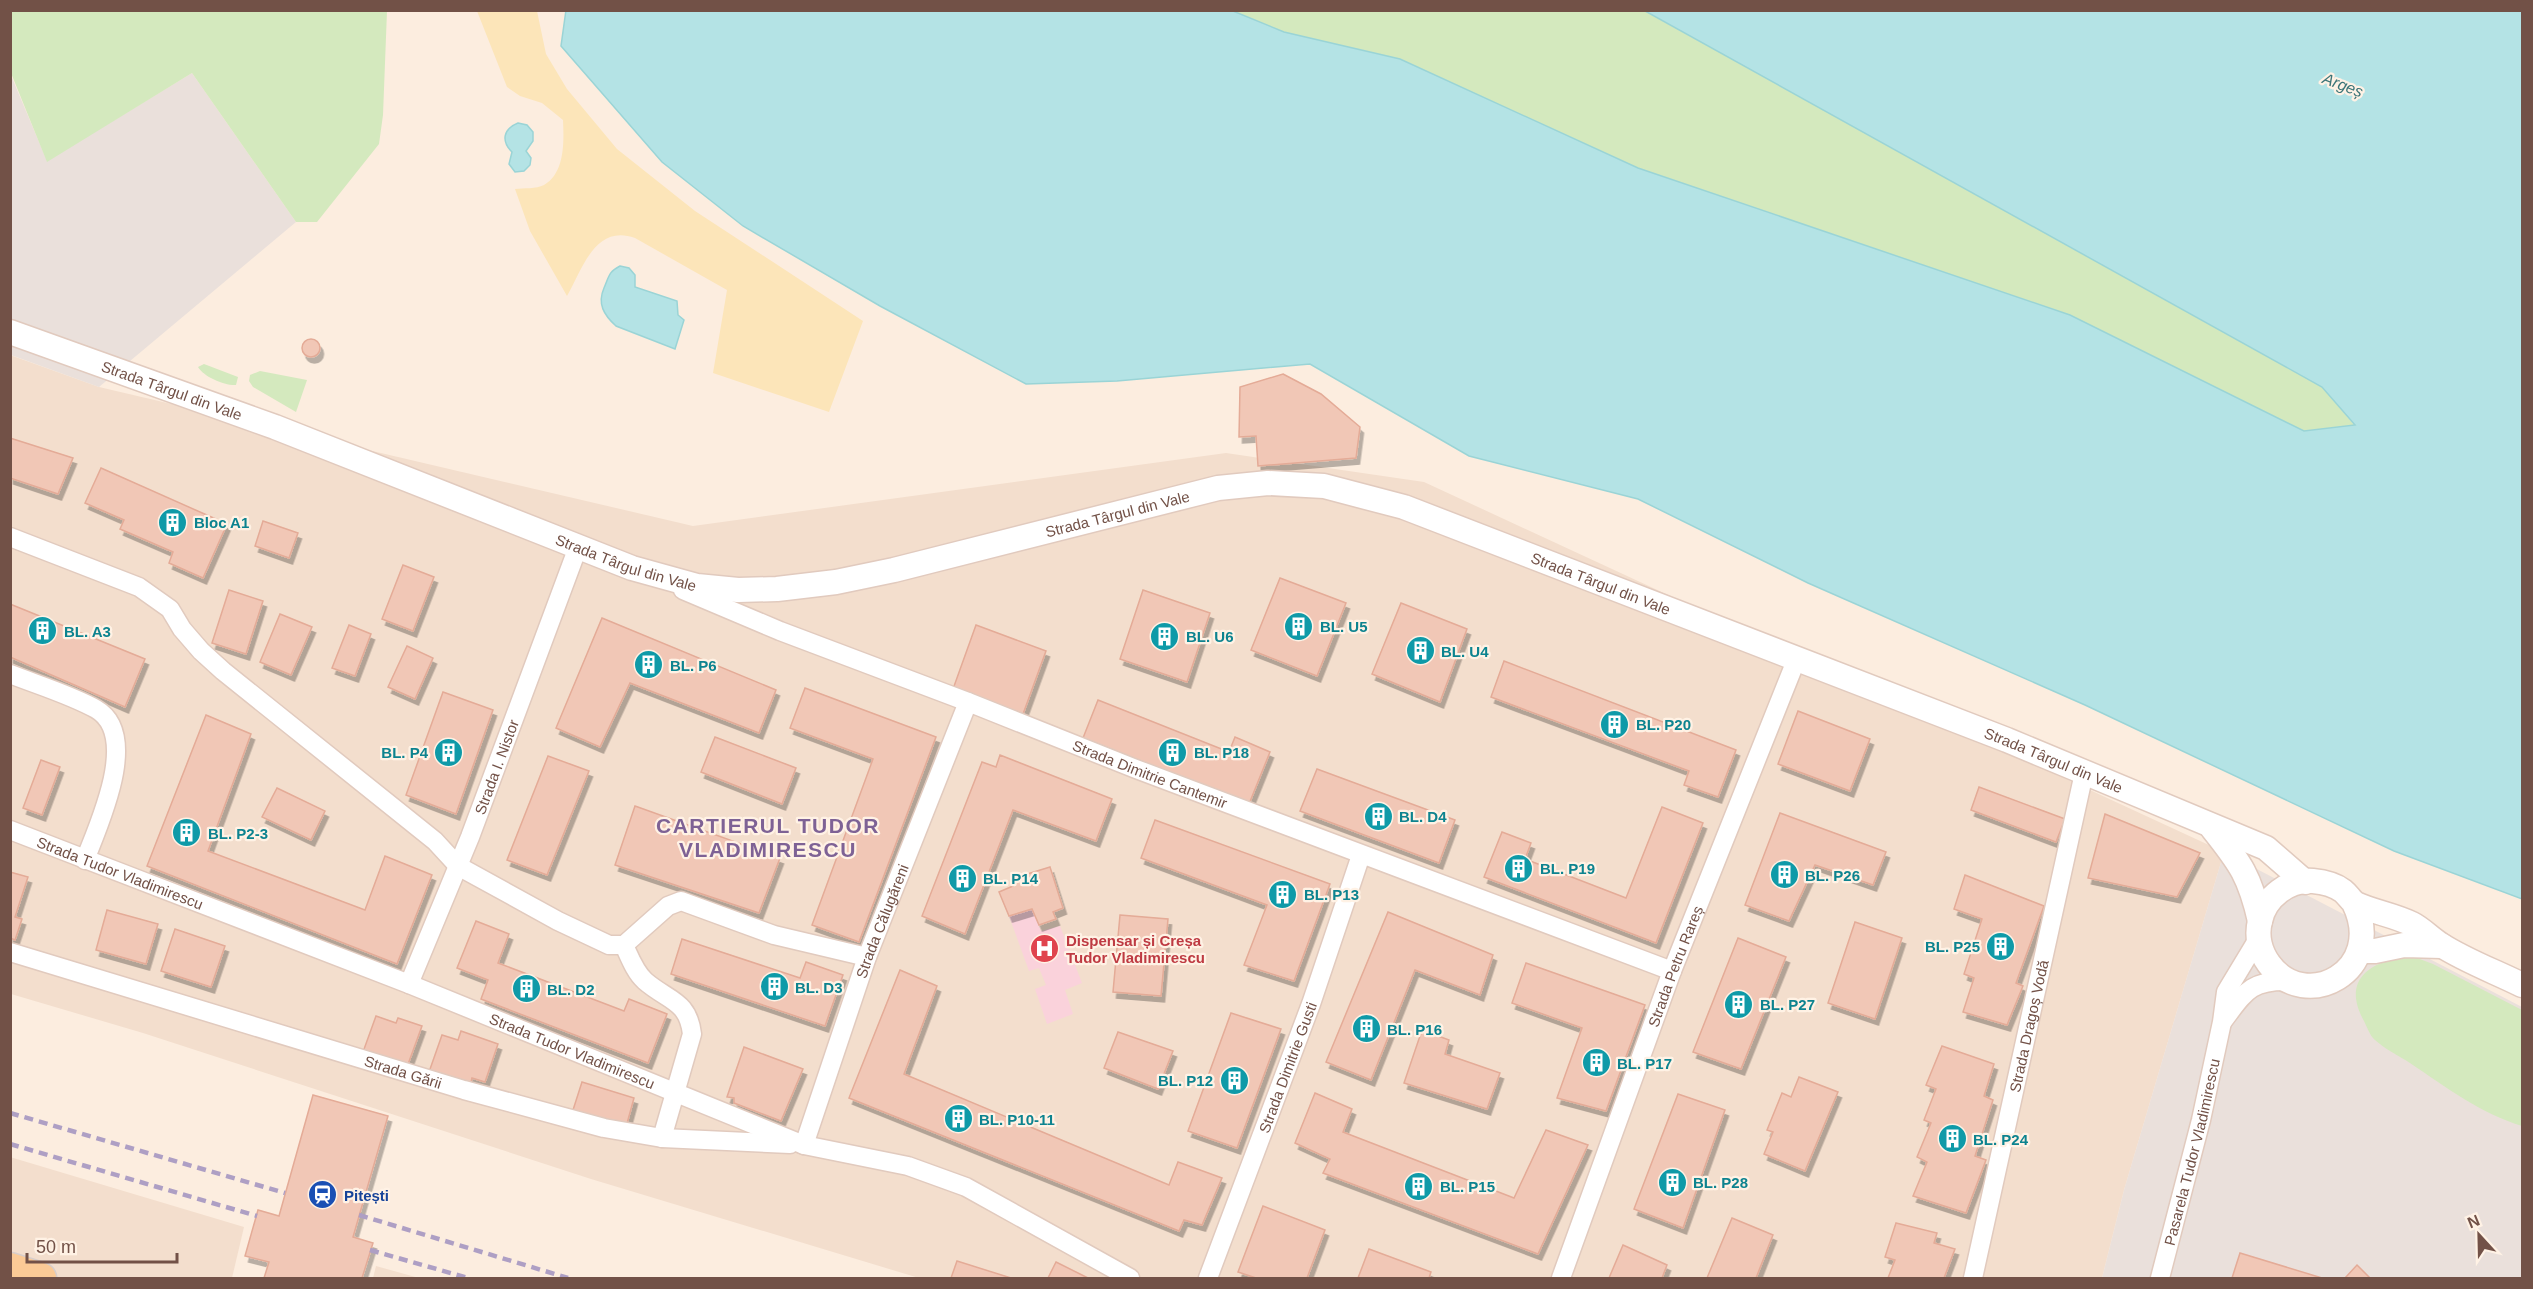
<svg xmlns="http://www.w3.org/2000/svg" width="2533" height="1289" font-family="Arial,sans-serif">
  <defs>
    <filter id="shadow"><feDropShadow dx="3.5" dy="6" stdDeviation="0" flood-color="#0004"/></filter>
  </defs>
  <rect width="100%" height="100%" fill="#fceddf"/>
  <g fill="#f3decd">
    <path d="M10,355L99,387L693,526L1226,453L1424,482L2224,852L2124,1190L2102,1278H919L591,1179L143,1033L11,994Z"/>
    <path d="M10,1157L244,1227L232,1278H11Z"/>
    <path d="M376,1266L419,1278H373Z"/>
  </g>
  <g fill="#eae0db">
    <path d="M10,73L47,161L192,73L296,222L99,387L11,355Z"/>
    <path d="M2224,852L2522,1007V1278H2102L2124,1190Z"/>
  </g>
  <path fill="#fad2db" d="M1032,909L1041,931L1060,926L1082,983L1065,990L1073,1014L1047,1024L1035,989L1046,985L1039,968L1029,971L1009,916Z"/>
  <g fill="#d4e9be">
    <path d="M10,11H387L383,115L379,144L317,222H296L192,73L47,162L11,73Z"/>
    <path d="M1233,11H1645L2322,387L2355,426L2304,431L2070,315L1638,168L1400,59L1284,32Z"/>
    <path d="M204,364L238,377L236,385C225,386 204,377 198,367Z"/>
    <path d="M260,371L307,380L296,412L253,387L249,381L250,375Z"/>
    <path d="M2400,957L2417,958L2433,964L2522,1010V1126C2480,1113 2447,1088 2410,1063C2399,1056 2385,1049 2375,1040C2370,1036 2367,1027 2364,1021C2343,983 2365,965 2400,957Z"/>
  </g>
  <path fill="#fce5b9" d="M477,11H537L546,54L567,89L617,149L695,211L863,321L829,412L713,373L727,290L635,238C595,224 583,268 567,296L530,231L515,189C524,188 536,189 544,185C565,173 564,142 563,120L542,103L520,96L507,87Z"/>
  <g fill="#b4e3e5" stroke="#9ad4d6" stroke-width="1.5">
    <path d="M566,10L1233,11L1284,32L1400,59L1638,168L2070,315L2304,431L2355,425L2322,387L1645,11H2522V899L2394,851L2085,705L1808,583L1638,499L1469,456L1310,364L1117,381L1026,384L880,306L743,226L662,162L561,46Z"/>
    <path d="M518,123L527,125L533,132V141L526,151L531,158L530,165L524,171L515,172L509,164L512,152C501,141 503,129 518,123Z"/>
    <path d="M620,266L629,268L635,275V287L677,301L678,315L684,320L675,349L616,326C604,315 597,304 604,288C609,277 608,272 620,266Z"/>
  </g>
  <g fill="#f1c7b6" stroke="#e4ab97" stroke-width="1.5" filter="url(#shadow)">
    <circle cx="311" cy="348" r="9"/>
    <path d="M1283,374L1321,394L1360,427L1356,458L1258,466L1256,436L1239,437L1240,387Z"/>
    <path d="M10,438L73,458L58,494L10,478Z"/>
    <path d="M101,468L227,524L203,578L169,563L173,552L120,529L124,520L85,503Z"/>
    <path d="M263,521L298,533L289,558L255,546Z"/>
    <path d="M403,565L434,577L413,631L382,619Z"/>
    <path d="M1280,578L1346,603L1317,676L1251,650Z"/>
    <path d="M229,590L263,601L246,654L212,643Z"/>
    <path d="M1143,590L1210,613L1187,682L1120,659Z"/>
    <path d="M1401,603L1467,629L1440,702L1372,674Z"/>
    <path d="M10,604L145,659L125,707L10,657Z"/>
    <path d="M280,614L312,627L291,675L260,662Z"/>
    <path d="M602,618L776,690L759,733L630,683L600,747L556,728Z"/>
    <path d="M349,625L371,634L355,676L332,668Z"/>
    <path d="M976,625L1046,651L1023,714L953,689Z"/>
    <path d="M407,646L433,658L415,699L388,687Z"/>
    <path d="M1504,661L1736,750L1718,797L1684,785L1689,771L1491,697Z"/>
    <path d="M805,688L936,737L859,942L812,925L873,759L790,728Z"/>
    <path d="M443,692L493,710L456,814L406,795Z"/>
    <path d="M1098,700L1229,752L1235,737L1270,752L1249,804L1083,738Z"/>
    <path d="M1798,711L1870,739L1850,791L1778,764Z"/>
    <path d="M206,715L251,734L208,851L365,910L385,856L432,875L397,964L147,866Z"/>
    <path d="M715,737L796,768L782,804L701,772Z"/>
    <path d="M1000,755L1112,799L1096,841L1013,810L965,934L922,916L982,762L996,767Z"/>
    <path d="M548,756L589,771L547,875L507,860Z"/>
    <path d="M41,760L60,767L42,815L23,808Z"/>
    <path d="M1317,769L1455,820L1439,863L1300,811Z"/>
    <path d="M1979,787L2065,819L2056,842L1971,810Z"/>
    <path d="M277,788L325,811L311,840L262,817Z"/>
    <path d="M635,806L780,858L759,913L615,865Z"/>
    <path d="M1662,807L1703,823L1656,943L1484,877L1502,832L1531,843L1525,859L1626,898Z"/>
    <path d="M1780,813L1886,852L1873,885L1815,865L1789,921L1745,905Z"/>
    <path d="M2105,814L2200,853L2177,897L2088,878Z"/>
    <path d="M1155,820L1330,884L1294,981L1244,965L1267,905L1141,858Z"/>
    <path d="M1050,867L1063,908L1053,912L1056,919L1039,925L1032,909L1009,916L999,892L1013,886L1011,879Z"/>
    <path d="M10,872L28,877L15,917L22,919L15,940L10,938Z"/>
    <path d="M1965,875L2044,906L2016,983L2023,986L2007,1025L1963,1012L1974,978L1964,974L1982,919L1954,909Z"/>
    <path d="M107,910L158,924L146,964L96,950Z"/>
    <path d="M1388,912L1493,955L1480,995L1415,970L1371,1080L1326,1062Z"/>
    <path d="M1120,915L1168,919L1161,996L1113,992Z"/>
    <path d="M476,921L509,934L498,963L624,1011L629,999L667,1014L648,1063L481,999L488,980L457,968Z"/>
    <path d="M1855,922L1902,938L1875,1019L1828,1003Z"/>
    <path d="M175,929L225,946L211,987L161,971Z"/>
    <path d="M1738,938L1786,957L1741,1069L1693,1052Z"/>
    <path d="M682,939L800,978L806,962L843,975L825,1026L671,974Z"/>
    <path d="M1526,963L1645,1005L1606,1111L1557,1098L1582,1028L1512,1003Z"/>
    <path d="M900,970L937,986L904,1074L1169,1185L1178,1162L1222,1178L1202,1225L1184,1220L1179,1231L849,1098Z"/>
    <path d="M1231,1013L1281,1029L1237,1148L1188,1131Z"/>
    <path d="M376,1016L396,1023L398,1018L422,1026L407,1067L363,1052Z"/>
    <path d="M1422,1030L1449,1040L1445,1054L1500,1073L1487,1109L1404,1083Z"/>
    <path d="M461,1031L498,1044L485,1082L472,1078L470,1086L429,1072L442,1035L458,1040Z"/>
    <path d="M1118,1032L1173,1051L1158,1089L1104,1068Z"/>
    <path d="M1942,1046L1994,1064L1984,1096L1993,1100L1975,1156L1986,1160L1966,1213L1913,1196L1927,1162L1917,1157L1931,1123L1924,1120L1936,1089L1926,1085Z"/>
    <path d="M744,1047L803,1069L781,1121L734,1103V1098L727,1097Z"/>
    <path d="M1799,1077L1838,1092L1805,1171L1764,1154L1773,1132L1767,1130L1782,1093L1791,1097Z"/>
    <path d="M582,1082L634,1098L626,1127L573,1110Z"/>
    <path d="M1315,1093L1352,1109L1343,1132L1514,1198L1546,1130L1588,1145L1538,1254L1323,1173L1330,1159L1295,1143Z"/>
    <path d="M1678,1094L1725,1110L1683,1228L1634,1209Z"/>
    <path d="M313,1095L388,1116L353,1237L373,1243L362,1278H264L269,1262L245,1256L258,1210L279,1216Z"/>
    <path d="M1263,1206L1325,1230L1307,1278H1256L1238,1272Z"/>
    <path d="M1732,1218L1773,1235L1756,1278H1707Z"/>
    <path d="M1896,1223L1937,1233L1934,1243L1955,1249L1944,1278H1888L1895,1260L1885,1257Z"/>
    <path d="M1623,1245L1667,1265L1662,1278H1609Z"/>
    <path d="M1369,1249L1431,1272L1429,1278H1358Z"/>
    <path d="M2240,1253L2322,1278H2232Z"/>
    <path d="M957,1261L1011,1278H951Z"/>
    <path d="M1056,1262L1088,1278H1048Z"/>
    <path d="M2357,1265L2370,1278H2345Z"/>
  </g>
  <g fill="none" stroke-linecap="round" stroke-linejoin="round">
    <defs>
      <g id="minor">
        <path d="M10,537L139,587L170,609L182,629L201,651L223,671L435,841L458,866L558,921L609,945H624L668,906L681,901L774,935L867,957"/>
        <path id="s1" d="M683,590L780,631L968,702L1136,769L1672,971"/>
        <path d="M10,674C38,685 71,695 96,709C141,735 98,826 85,860"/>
        <path id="s2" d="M10,830L409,984L804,1145L908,1166L966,1187L1130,1278"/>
        <path d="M624,945C630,958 635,972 645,981C668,1001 688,1000 692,1034L662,1138"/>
        <path id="s3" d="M10,952L464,1090L604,1128L662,1138L790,1144"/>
        <path id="s4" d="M409,984L470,837L578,547"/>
        <path d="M2223,1021C2245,992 2250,980 2289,981"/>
        <path id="s5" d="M804,1145L867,957L968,702"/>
        <path id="s6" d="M1208,1278L1311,1004L1361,855"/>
        <path id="s7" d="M1561,1278L1672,971L1797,658"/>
        <path id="s8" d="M1973,1278L2084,773"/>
        <path id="s9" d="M2160,1278L2201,1120L2222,1022L2226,992L2258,939"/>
      </g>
      <g id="tertiary">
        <path id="s10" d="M10,332L275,427L632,568L697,586L738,590L777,589L836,582L894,570L1218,488L1268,483L1324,486L1404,507L2007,740L2266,848L2305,882"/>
        <path d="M2213,829C2241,864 2250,877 2260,921"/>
        <path d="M2354,903C2387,971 2305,1014 2269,964C2260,952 2256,936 2260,921C2265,897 2289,879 2313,881C2324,882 2335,885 2343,891C2348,895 2351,901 2356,904C2373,912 2394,915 2412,924C2422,929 2431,939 2441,945C2466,961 2496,972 2522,985"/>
        <path d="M2360,951H2375L2404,945L2442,946"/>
      </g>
      <path id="primary" d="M10,1268L41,1278"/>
    </defs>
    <use href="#minor" stroke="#e1cabe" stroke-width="21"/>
    <use href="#tertiary" stroke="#e1cabe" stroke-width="27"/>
    <use href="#primary" stroke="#d8cecb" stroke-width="33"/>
    <use href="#minor" stroke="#fff" stroke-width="18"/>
    <use href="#tertiary" stroke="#fff" stroke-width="24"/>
    <use href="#primary" stroke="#fbca96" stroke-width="30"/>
    <g stroke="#ae9fc4" stroke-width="4.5" stroke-dasharray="9 6" stroke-linecap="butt">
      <path d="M10,1113L285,1193"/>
      <path d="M10,1144L257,1216"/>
      <path d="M359,1215L568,1278"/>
      <path d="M370,1250L468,1278"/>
    </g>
  </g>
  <defs>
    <symbol id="building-disc" viewBox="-11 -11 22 22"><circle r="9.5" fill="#0f9aa8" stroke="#fff2e5"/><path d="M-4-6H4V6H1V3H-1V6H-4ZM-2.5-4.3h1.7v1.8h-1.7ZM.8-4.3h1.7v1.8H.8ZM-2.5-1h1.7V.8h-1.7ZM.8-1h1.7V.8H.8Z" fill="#fff"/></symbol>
    <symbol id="hospital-disc" viewBox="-11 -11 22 22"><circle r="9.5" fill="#e0444e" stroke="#fff2e5"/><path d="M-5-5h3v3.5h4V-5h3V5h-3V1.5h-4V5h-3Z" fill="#fff"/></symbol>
    <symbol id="station-disc" viewBox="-11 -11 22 22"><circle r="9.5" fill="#1a4fb4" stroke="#fff2e5"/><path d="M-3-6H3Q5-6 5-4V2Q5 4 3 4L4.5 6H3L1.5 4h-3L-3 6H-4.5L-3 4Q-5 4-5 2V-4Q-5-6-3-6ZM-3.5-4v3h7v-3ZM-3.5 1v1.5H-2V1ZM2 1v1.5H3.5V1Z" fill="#fff"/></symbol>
  </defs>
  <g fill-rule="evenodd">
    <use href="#building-disc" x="156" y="506" width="33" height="33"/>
    <use href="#building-disc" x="1282" y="610" width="33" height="33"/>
    <use href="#building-disc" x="26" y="614" width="33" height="33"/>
    <use href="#building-disc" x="1148" y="620" width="33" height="33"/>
    <use href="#building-disc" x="1404" y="634" width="33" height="33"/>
    <use href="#building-disc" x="632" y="648" width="33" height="33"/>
    <use href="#building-disc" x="1598" y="708" width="33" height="33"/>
    <use href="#building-disc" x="432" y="736" width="33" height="33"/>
    <use href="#building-disc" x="1156" y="736" width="33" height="33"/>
    <use href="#building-disc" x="1362" y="800" width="33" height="33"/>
    <use href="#building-disc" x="170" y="816" width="33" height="33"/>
    <use href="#building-disc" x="1502" y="852" width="33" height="33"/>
    <use href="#building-disc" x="1768" y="858" width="33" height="33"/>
    <use href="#building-disc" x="946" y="862" width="33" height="33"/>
    <use href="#building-disc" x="1266" y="878" width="33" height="33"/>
    <use href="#building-disc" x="1984" y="930" width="33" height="33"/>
    <use href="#hospital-disc" x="1028" y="932" width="33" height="33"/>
    <use href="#building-disc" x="758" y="970" width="33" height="33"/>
    <use href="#building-disc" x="510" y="972" width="33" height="33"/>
    <use href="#building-disc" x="1722" y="988" width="33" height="33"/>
    <use href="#building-disc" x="1350" y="1012" width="33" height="33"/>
    <use href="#building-disc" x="1580" y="1046" width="33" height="33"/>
    <use href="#building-disc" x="1218" y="1064" width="33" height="33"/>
    <use href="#building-disc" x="942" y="1102" width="33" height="33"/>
    <use href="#building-disc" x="1936" y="1122" width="33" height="33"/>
    <use href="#building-disc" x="1656" y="1166" width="33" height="33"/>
    <use href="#building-disc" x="1402" y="1170" width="33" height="33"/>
    <use href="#station-disc" x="306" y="1178" width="33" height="33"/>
  </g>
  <g text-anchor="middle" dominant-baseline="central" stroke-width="4.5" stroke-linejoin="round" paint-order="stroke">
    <g font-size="15" fill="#725147" stroke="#fff2e5">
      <text stroke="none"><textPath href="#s10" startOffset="172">Strada Târgul din Vale</textPath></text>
      <text stroke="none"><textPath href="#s10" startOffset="1162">Strada Târgul din Vale</textPath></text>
      <text stroke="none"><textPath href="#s10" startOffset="658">Strada Târgul din Vale</textPath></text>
      <text stroke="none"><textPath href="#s10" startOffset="1666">Strada Târgul din Vale</textPath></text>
      <text stroke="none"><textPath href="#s10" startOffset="2152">Strada Târgul din Vale</textPath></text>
      <text stroke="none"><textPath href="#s4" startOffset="234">Strada I. Nistor</textPath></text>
      <text stroke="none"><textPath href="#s1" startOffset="502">Strada Dimitrie Cantemir</textPath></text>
      <text stroke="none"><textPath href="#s2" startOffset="118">Strada Tudor Vladimirescu</textPath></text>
      <text stroke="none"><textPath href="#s5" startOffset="237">Strada Călugăreni</textPath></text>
      <text stroke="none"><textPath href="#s7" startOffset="332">Strada Petru Rareș</textPath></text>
      <text stroke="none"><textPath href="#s8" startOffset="258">Strada Dragoș Vodă</textPath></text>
      <text stroke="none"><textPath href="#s2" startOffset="604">Strada Tudor Vladimirescu</textPath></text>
      <text stroke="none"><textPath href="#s6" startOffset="225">Strada Dimitrie Gusti</textPath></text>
      <text stroke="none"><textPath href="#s3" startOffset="411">Strada Gării</textPath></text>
      <text stroke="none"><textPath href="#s9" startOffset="130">Pasarela Tudor Vladimirescu</textPath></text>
    </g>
    <g font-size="15" font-weight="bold" fill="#0d838f" stroke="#fff2e5" text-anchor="start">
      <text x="194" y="522">Bloc A1</text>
      <text x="1320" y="626">BL. U5</text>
      <text x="64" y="631">BL. A3</text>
      <text x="1186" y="636">BL. U6</text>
      <text x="1441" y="651">BL. U4</text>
      <text x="670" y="665">BL. P6</text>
      <text x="1636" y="724">BL. P20</text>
      <text x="428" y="752" text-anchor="end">BL. P4</text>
      <text x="1194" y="752">BL. P18</text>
      <text x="1399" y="816">BL. D4</text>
      <text x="208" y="833">BL. P2-3</text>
      <text x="1540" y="868">BL. P19</text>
      <text x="1805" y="875">BL. P26</text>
      <text x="983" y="878">BL. P14</text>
      <text x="1304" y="894">BL. P13</text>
      <text x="1980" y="946" text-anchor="end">BL. P25</text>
      <text x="795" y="987">BL. D3</text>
      <text x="547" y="989">BL. D2</text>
      <text x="1760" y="1004">BL. P27</text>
      <text x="1387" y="1029">BL. P16</text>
      <text x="1617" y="1063">BL. P17</text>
      <text x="1213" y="1080" text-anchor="end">BL. P12</text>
      <text x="979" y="1119">BL. P10-11</text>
      <text x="1973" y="1139">BL. P24</text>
      <text x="1693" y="1182">BL. P28</text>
      <text x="1440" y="1186">BL. P15</text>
    </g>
    <g font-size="15" font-weight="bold" fill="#be3a42" stroke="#fff2e5" text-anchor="start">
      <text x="1066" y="940">Dispensar și Creșa<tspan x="1066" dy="17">Tudor Vladimirescu</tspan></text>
    </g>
    <g font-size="15" font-weight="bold" fill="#164399" stroke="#fff2e5" text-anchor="start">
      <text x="344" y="1195">Pitești</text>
    </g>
    <g font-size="16" font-style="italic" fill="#3c7578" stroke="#fff2e5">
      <text transform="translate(2343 85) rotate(21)">Argeș</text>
    </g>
    <g font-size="21" font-weight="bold" letter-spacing="1.5" fill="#7e6295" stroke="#fff2e5">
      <text x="768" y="825">CARTIERUL TUDOR<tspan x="768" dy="24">VLADIMIRESCU</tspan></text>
    </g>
  </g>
  <rect width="2533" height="1289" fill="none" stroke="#725147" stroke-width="24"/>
  <g transform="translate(2479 1235) rotate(338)" stroke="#fff2e5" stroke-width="4.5" paint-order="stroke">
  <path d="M0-4.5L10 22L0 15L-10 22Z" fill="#725147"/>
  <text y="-9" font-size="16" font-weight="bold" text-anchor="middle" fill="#725147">N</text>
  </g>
  <path d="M27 1253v9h150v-9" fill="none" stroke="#725147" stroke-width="3"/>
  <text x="36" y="1253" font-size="18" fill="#725147" stroke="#fff2e5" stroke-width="4.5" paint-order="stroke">50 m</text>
</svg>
